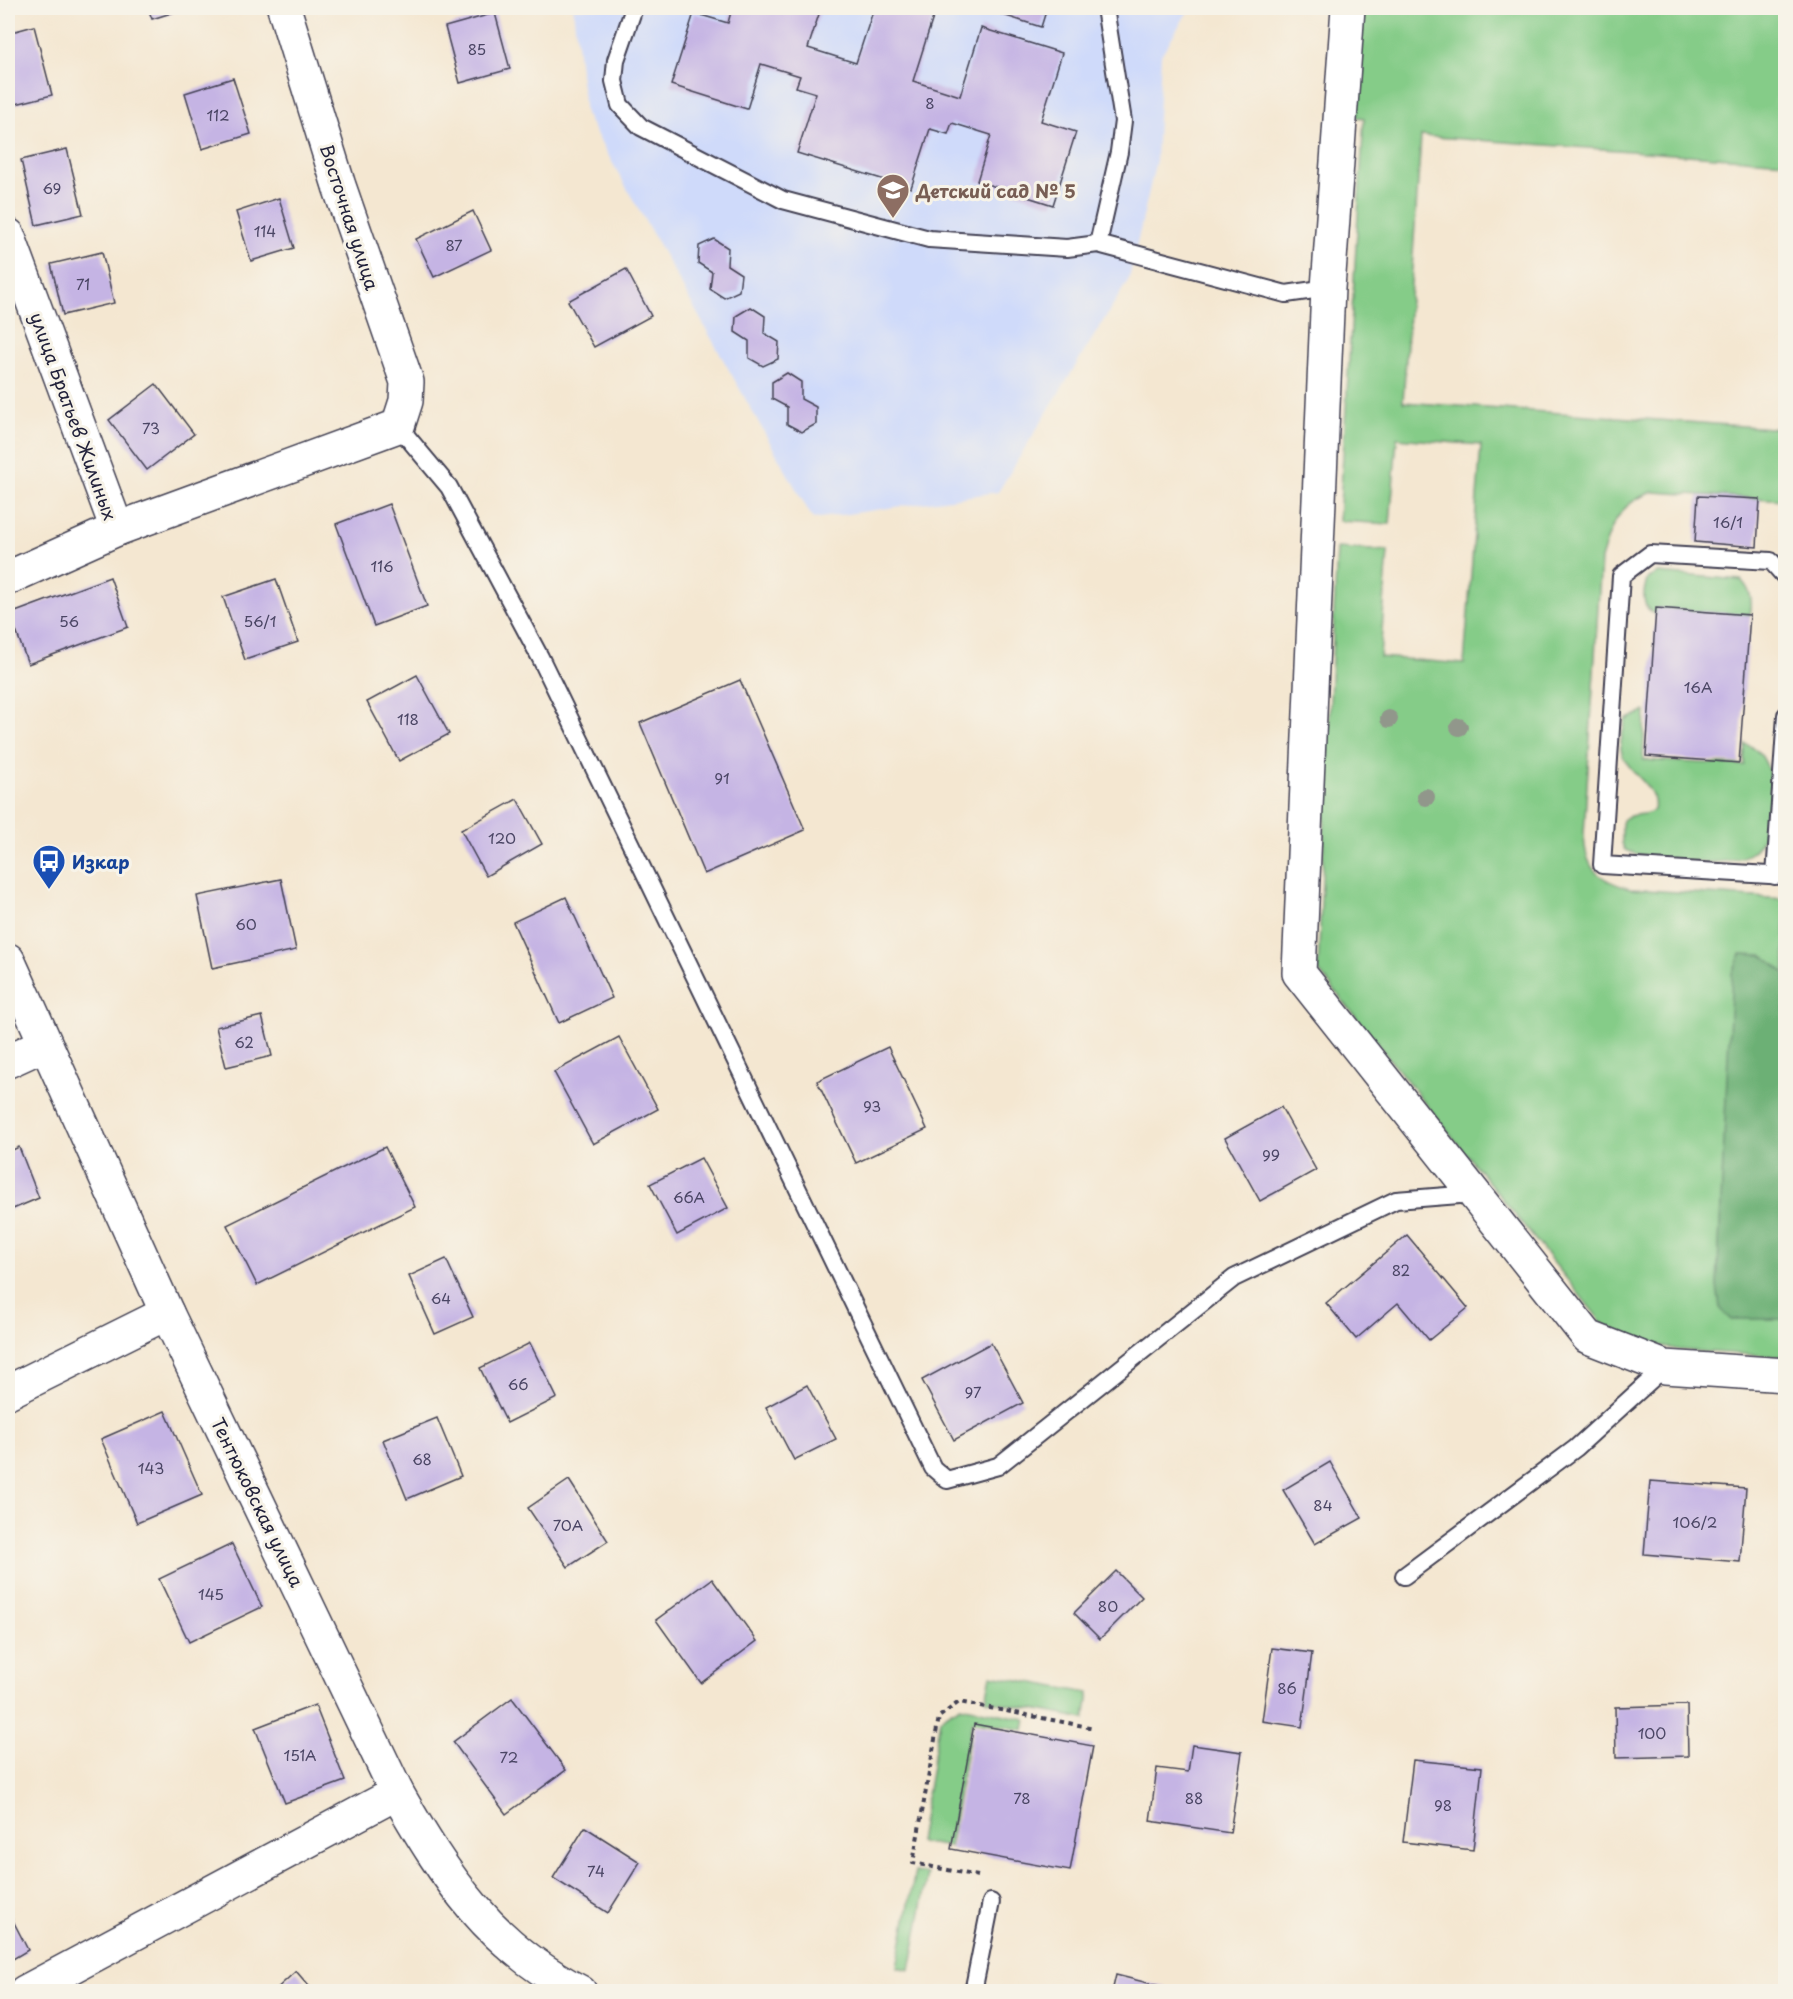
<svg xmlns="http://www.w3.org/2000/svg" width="1793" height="1999" font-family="'Playpen Sans',sans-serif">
  <rect width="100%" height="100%" fill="#f7f3e8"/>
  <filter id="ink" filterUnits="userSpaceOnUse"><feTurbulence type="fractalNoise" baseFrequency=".0167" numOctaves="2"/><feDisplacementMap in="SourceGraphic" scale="12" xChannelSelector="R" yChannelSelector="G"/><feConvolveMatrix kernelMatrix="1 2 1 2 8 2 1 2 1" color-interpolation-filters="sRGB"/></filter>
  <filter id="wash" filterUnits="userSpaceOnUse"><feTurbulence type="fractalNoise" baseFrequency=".008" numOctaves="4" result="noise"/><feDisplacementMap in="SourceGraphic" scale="24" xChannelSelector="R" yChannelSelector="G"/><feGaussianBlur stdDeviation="1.35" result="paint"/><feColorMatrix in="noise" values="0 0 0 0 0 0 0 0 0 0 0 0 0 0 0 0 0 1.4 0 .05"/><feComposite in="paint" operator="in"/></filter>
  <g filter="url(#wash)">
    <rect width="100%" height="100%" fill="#f4e7d1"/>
    <path fill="#cfdafa" d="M573,8H1190L1161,55L1156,160L1129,279L998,492L813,519L585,114Z"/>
    <g fill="#85cc88" stroke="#547762" stroke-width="1.5">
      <path d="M1363,8H1785V162L1421,136L1403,402L1785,429V500L1653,492C1618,503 1611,526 1601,559L1584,834C1585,869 1597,879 1630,889L1785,899V1357L1679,1350L1650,1343L1603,1324L1318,970L1337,548L1388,551L1380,657L1464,664L1481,445L1397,438L1390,524L1339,521L1364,118L1355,117Z"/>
      <path d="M1658,573L1741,580C1751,590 1753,602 1750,615L1657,608L1656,615C1641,608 1642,592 1648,578Z"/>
      <path d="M1645,711L1643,760L1744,765L1745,744C1783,755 1776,833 1752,852C1728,870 1652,861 1625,850L1622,843V820C1632,812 1644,817 1654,810C1659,785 1624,772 1621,749C1620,739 1624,729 1626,720Z"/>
      <path d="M991,1675L1089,1693L1085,1719L986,1700Z"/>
      <path d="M960,1706L1026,1719L1024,1730L972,1721L949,1847L919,1842L940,1719Z"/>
      <path d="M915,1872L928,1874L910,1970L897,1967Z"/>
    </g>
    <path fill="#6cb074" stroke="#476958" stroke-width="1.5" d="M1741,954L1762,955L1785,973V1319H1731L1720,1308L1717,1286L1732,973Z"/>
    <g id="blocks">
      <g fill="#c5b4e4">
        <path d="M148,8H187L152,19Z"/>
        <path d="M732,8H821L808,48L856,63L874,8H936L913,81L960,96L981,28L1062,53L1041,121L1076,132L1053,205L977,181L991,135L952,123L948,134L930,129L911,188L797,153L816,93L796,87L800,76L761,64L747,109L671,85L694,13L728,23Z"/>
        <path d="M981,8H1047L1041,27Z"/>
        <path d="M495,13L510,69L460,83L445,27Z"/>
        <path d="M34,26L52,95L8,106V33Z"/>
        <path d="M233,78L251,134L202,149L185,93Z"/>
        <path d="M67,149L83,214L36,225L21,160Z"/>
        <path d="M279,198L294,248L251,261L236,212Z"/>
        <path d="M473,211L491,250L434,277L416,239Z"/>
        <path d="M714,239L728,248L727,265L741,274L739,291L724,298L710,289L712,272L698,263L699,246Z"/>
        <path d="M102,252L114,303L63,315L51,264Z"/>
        <path d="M626,269L651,316L594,347L568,301Z"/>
        <path d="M751,307L765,316L764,333L779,342L778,359L763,366L749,358V341L735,332L736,316Z"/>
        <path d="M787,373L801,382V399L816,407V424L802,432L787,424V407L772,399V382Z"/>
        <path d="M156,384L194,434L147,470L109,420Z"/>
        <path d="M1698,496L1760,499L1757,547L1695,542Z"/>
        <path d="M389,504L427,606L374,626L336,524Z"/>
        <path d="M110,577L128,627L28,664L10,614Z"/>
        <path d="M276,579L298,642L245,660L223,597Z"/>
        <path d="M1656,608L1750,615L1739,763L1646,756Z"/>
        <path d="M417,675L449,734L399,761L367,702Z"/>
        <path d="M740,680L805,830L704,874L640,723Z"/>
        <path d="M517,799L542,844L486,876L461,830Z"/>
        <path d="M281,879L296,950L212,968L197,896Z"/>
        <path d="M566,897L612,998L559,1023L513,922Z"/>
        <path d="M262,1016L272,1056L226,1067L216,1027Z"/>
        <path d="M619,1037L658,1109L593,1144L554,1072Z"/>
        <path d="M888,1047L927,1129L856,1163L817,1081Z"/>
        <path d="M1281,1107L1316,1170L1260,1201L1225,1138Z"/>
        <path d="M19,1147L39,1198L8,1211V1152Z"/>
        <path d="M385,1147L415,1207L257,1285L227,1225Z"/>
        <path d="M701,1158L728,1208L677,1235L650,1184Z"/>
        <path d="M1407,1235L1468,1308L1429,1340L1398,1303L1356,1339L1326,1303Z"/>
        <path d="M446,1259L473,1317L435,1334L409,1276Z"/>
        <path d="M530,1343L557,1398L507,1423L480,1368Z"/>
        <path d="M991,1343L1023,1403L954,1440L922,1380Z"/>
        <path d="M807,1385L836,1439L794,1460L766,1407Z"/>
        <path d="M165,1411L202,1495L137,1523L101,1439Z"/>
        <path d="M437,1418L461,1476L407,1499L383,1440Z"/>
        <path d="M1330,1462L1362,1518L1315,1544L1283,1490Z"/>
        <path d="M569,1480L608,1541L568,1567L528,1508Z"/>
        <path d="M1650,1481L1746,1488L1740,1562L1644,1554Z"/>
        <path d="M232,1544L262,1607L189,1642L159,1579Z"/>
        <path d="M1116,1571L1142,1597L1100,1639L1074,1613Z"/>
        <path d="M712,1579L757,1641L701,1683L656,1620Z"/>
        <path d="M1272,1648L1312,1653L1302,1727L1262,1721Z"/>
        <path d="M512,1698L566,1770L506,1814L453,1742Z"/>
        <path d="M315,1705L345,1781L285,1803L255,1728Z"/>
        <path d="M1687,1705L1688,1756L1616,1758L1615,1707Z"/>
        <path d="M974,1724L1093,1746L1070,1871L951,1849Z"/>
        <path d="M1192,1745L1242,1752L1230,1833L1150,1821L1157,1768L1188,1772Z"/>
        <path d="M1413,1760L1482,1767L1473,1850L1403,1842Z"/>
        <path d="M585,1827L640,1862L608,1913L553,1878Z"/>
        <path d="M8,1911L28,1950L8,1962Z"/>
        <path d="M296,1971L314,1992H273Z"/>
        <path d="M1116,1975L1180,1991V1992H1112Z"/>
      </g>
    </g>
  </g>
  <g filter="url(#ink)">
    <use href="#blocks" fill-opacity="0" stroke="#424052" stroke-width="1.5"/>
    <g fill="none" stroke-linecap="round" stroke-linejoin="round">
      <defs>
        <g id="service">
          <path d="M634,8L616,60L614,81L620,105L641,127L783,200L929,239L1067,248L1098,244L1286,294L1328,288"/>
          <path d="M1098,244L1119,152L1123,121L1105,8"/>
          <path d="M398,426L449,487L540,657L933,1468L947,1480L998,1466L1234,1278L1396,1200L1472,1194"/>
          <path d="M1786,578L1771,561L1650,554L1621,576L1602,865L1786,876"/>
          <path d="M1775,876L1786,715"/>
          <path d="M1404,1576L1576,1448L1665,1367"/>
          <path d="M973,1992L991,1902"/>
        </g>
        <g id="minor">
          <path d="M1348,8L1328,288L1299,973L1588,1337L1665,1367L1786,1375"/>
          <path d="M8,235L117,529"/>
          <path d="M8,578L117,529L398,426L406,401L407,382L339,186L284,8"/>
          <path d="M8,1061L45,1044"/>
          <path d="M8,1392L167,1313"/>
          <path d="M25,1992L397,1793"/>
        </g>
        <path id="tertiary" d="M8,960L167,1313L397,1793C445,1877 490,1946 580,1992"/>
      </defs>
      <use href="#service" stroke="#424052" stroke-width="20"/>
      <use href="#minor" stroke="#424052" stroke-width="36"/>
      <use href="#tertiary" stroke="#424052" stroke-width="36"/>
      <path stroke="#424052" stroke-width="4" stroke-dasharray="4.5 4.5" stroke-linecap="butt" d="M978,1876L913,1863L939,1717L959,1702L1094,1728"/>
      <use href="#service" stroke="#fff" stroke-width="16"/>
      <use href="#minor" stroke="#fff" stroke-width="33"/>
      <use href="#tertiary" stroke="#fff" stroke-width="33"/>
    </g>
    <g fill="#91978b">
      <circle cx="1389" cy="719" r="9"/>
      <circle cx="1459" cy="727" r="9"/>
      <circle cx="1426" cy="797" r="9"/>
    </g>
  </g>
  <defs>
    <symbol id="school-pin" viewBox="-11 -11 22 30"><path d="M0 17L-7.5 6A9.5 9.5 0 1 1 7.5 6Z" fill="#8d6e63" stroke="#f7f3e8"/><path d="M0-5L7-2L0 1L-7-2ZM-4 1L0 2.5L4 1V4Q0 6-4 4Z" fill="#fff"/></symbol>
    <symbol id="bus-pin" viewBox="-11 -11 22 30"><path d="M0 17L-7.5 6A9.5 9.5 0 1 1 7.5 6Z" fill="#1a4fb4" stroke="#f7f3e8"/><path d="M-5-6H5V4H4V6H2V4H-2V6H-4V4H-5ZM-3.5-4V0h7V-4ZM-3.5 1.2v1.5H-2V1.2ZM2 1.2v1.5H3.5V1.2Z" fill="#fff"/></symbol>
  </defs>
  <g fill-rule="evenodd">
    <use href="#school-pin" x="874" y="171" width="38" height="52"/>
    <use href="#bus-pin" x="30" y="842" width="38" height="52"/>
  </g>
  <g text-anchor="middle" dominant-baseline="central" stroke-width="6" stroke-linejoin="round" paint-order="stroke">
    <g font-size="15" fill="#4b4665">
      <text x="477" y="48">85</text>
      <text x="930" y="102">8</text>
      <text x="218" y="114">112</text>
      <text x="52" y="187">69</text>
      <text x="265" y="230">114</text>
      <text x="454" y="244">87</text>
      <text x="83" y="283">71</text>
      <text x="151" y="427">73</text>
      <text x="1728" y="521">16/1</text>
      <text x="382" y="565">116</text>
      <text x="69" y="620">56</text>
      <text x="260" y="620">56/1</text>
      <text x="1698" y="686">16А</text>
      <text x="408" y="718">118</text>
      <text x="722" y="777">91</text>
      <text x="502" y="837">120</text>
      <text x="246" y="923">60</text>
      <text x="244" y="1041">62</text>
      <text x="872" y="1105">93</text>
      <text x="1271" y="1154">99</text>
      <text x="689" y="1196">66А</text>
      <text x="1401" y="1269">82</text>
      <text x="441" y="1297">64</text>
      <text x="518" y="1383">66</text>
      <text x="973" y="1391">97</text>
      <text x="422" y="1458">68</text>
      <text x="151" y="1467">143</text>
      <text x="1323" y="1504">84</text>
      <text x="1695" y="1521">106/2</text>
      <text x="568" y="1524">70А</text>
      <text x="211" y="1593">145</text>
      <text x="1108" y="1605">80</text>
      <text x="1287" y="1687">86</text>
      <text x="1652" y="1732">100</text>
      <text x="300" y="1754">151А</text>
      <text x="509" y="1756">72</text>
      <text x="1022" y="1797">78</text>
      <text x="1194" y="1797">88</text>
      <text x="1443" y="1804">98</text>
      <text x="596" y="1870">74</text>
    </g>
    <g font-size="18" font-weight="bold" fill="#785e54" stroke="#f7f3e8" text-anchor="start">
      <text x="916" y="190">Детский сад № 5</text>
    </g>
    <g font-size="18" fill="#22223b" stroke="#f7f3e8">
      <text transform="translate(350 217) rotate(72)">Восточная улица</text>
      <text transform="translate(74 416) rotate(70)">улица Братьев Жилиных</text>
      <text transform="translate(258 1502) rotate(64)">Тентюковская улица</text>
    </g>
    <g font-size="18" font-weight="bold" fill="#164399" stroke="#f7f3e8" text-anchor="start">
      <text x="72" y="861">Изкар</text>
    </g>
  </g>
  <rect width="1793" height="1999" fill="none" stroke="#f7f3e8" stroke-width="30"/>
</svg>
